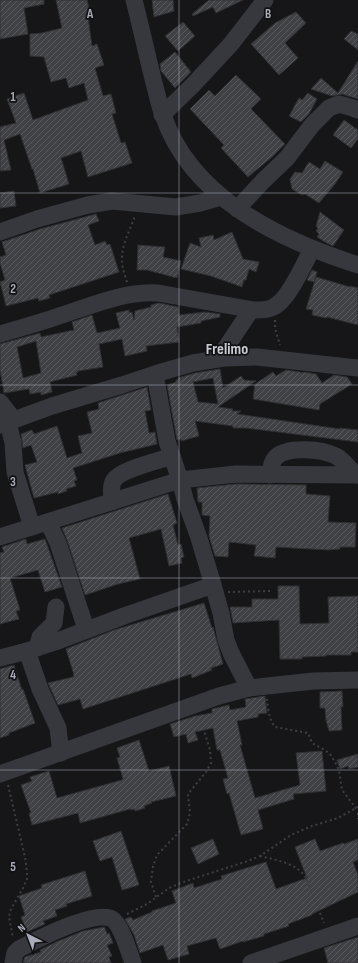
<svg xmlns="http://www.w3.org/2000/svg" width="358" height="963" font-family="'Sofia Sans Condensed',sans-serif">
  <defs>
    <pattern id="building-hatch" width="6" height="6" patternUnits="userSpaceOnUse"><rect width="6" height="6" fill="#404145"/><path d="M-1 1l2-2M0 6l6-6M5 7l2-2" fill="none" stroke="#595a5e"/></pattern>
  </defs>
  <rect width="100%" height="100%" fill="#161618"/>
  <g fill="url(#building-hatch)" stroke="#303034" fill-rule="evenodd">
    <path d="M0,0H44V4L24,8L28,34L0,39Z"/>
    <path d="M56,0H87L91,16L88,17L92,46L97,44L104,65L95,68L103,96L111,94L116,113L112,114L121,143L125,142L132,163L88,177L81,151L61,158L69,184L40,193L33,169H32L20,134L4,140L11,170L0,171V127L16,123L7,99L24,93L33,120L88,100L84,83L69,88L66,78L51,82L44,57L30,56V34L42,33L62,28Z"/>
    <path d="M152,0H173L174,11L154,17Z"/>
    <path d="M209,0H243L216,13L213,7L193,16L192,14Z"/>
    <path d="M296,12L306,23L285,43L298,58L279,75L251,44L275,23Z"/>
    <path d="M183,22L195,36L178,51L165,36Z"/>
    <path d="M351,31L358,34V50L344,39Z"/>
    <path d="M175,52L191,72L175,88L161,71L160,64Z"/>
    <path d="M358,61V99L342,94L332,96L311,89L321,78L338,93Z"/>
    <path d="M236,75L261,99L251,109L285,144L272,157L248,177L221,148L224,145L190,109L209,90L215,96Z"/>
    <path d="M308,93L317,99L309,114L301,122L289,116L299,98L302,100Z"/>
    <path d="M344,120L358,130V139L351,148L333,135Z"/>
    <path d="M325,161L343,172L335,184L319,203L305,194L302,195L292,189L290,179L295,172L302,173L309,162L320,169Z"/>
    <path d="M14,191L16,206L0,208V193Z"/>
    <path d="M320,212L344,230L333,246L325,242L317,237L319,234L316,231L318,228L316,226Z"/>
    <path d="M96,214L99,221L88,225L95,245L105,241L107,245L110,244L119,272L49,295L50,298L39,301L38,298L6,306L0,282L5,280L0,263V257L6,255L2,242L40,229Z"/>
    <path d="M232,232L243,259L259,262L256,272L249,269L246,280H244L242,287L211,276L181,269L190,243L201,247L199,238L213,235L214,240Z"/>
    <path d="M138,245L165,247L163,257L181,261L177,278L147,270H137Z"/>
    <path d="M312,270L317,272L314,282L307,280Z"/>
    <path d="M316,277L350,287V286L358,288V325L327,317L326,318L312,315L313,310L306,309Z"/>
    <path d="M159,303L178,307L179,315L205,312L220,314V317L201,321V323L177,327L179,342L146,346L147,351L125,356L122,339L99,344L103,367L78,371V372L76,373L77,375L50,382L52,392L41,395V392L30,394L29,389L4,393L0,370V344L40,333L41,337L74,330L72,322L92,315L97,333L120,328L116,313L129,310V313L132,312L134,320L135,311L151,307V305ZM36,341L41,373L23,378L17,347Z"/>
    <path d="M220,369L223,388L241,376L244,380L256,381L218,407L233,409L232,411H241L237,414L340,429V428L358,430V442L246,428H233V426L195,421L199,436L181,441V439L177,440L167,385L176,382V380H178V378L195,373ZM213,378L218,404L198,402L193,382Z"/>
    <path d="M286,370L300,372L301,373L304,372L316,374L322,383L334,375L347,377L352,384L320,404L319,410L253,399L255,384L273,372L276,376Z"/>
    <path d="M147,387L151,410L145,411L149,433L155,432L157,444L120,453L73,468L77,480L74,481L76,486L66,489L67,491L58,494V492L34,498L25,465L37,462L31,445L23,448L21,434L32,430L34,434L57,426L67,458L82,453L78,436L92,433L87,412L99,409L98,403Z"/>
    <path d="M236,484L306,485V494L330,496L328,522L356,523L355,547H340V549L328,550L276,547L275,558L254,556L256,545L229,542L228,557L215,556L209,536L210,516L202,515V502H198L197,488Z"/>
    <path d="M168,494L177,523L173,525L178,545L181,544L184,557L181,558L182,563L169,566L161,529L129,538L140,579L118,584L85,595L67,540L62,528Z"/>
    <path d="M26,539L27,544L45,539L62,587L45,592L38,570L10,578L20,610L16,611L19,619L0,624V553L4,552L2,547Z"/>
    <path d="M278,586H299L300,624L329,623L328,597L358,596V652H351V655H326V656L302,657V659H280L279,620L233,623L230,607H252V599H278Z"/>
    <path d="M204,603L212,628L213,627L223,664L211,668L212,670L192,678L191,674L83,709L80,699L58,705L48,683L73,677L74,675L66,649L114,630Z"/>
    <path d="M14,665L22,690L23,689L35,723L9,733V735L0,738V669Z"/>
    <path d="M342,691L343,707H341L342,730L329,731L326,720L325,708H320V692Z"/>
    <path d="M265,696L267,713L258,714V717L237,721L242,745H240L255,798L300,785L296,753L322,751L326,791L293,794L294,799L258,810L263,829L241,835L229,793L227,794L223,779L228,778L220,750H217L213,728L195,732L198,740L188,743L186,734L174,737L170,724L195,716L212,713V709L229,705L230,710L246,707L245,699Z"/>
    <path d="M139,740L149,771L169,766L176,796L151,802L152,803L144,806L145,808L135,811L134,809L131,810L130,809L80,823L78,813L32,825L29,813H31L21,785L32,781L30,777L49,771L57,798L122,780L123,779L117,758L120,757L117,748Z"/>
    <path d="M358,754V767L349,769L348,766L340,769L337,760Z"/>
    <path d="M121,831L139,885L122,890L112,857L100,861L93,841Z"/>
    <path d="M213,839L219,854L198,864L191,848Z"/>
    <path d="M315,839L320,851L343,843L344,844L358,839V860L353,862L358,875V892L312,914V915L288,924L289,926L264,934V936L243,942V941L220,949L216,938L187,946L189,954L168,960L163,945L140,953L134,935L125,919L131,917L133,920L152,912V911L176,903L172,891L193,883L194,888L222,879L221,876L266,862L276,889L307,878L295,847Z"/>
    <path d="M85,871L92,896L66,904L67,906L55,910L57,916L43,921L45,924L27,932L21,917L25,915L19,896L42,888L41,885Z"/>
    <path d="M104,927L105,928L107,934L109,933L113,943L107,945L112,956L109,957L111,963H23L25,957L41,952L40,950L56,942L83,931Z"/>
    <path d="M358,937V963H328L324,948Z"/>
  </g>
  <g fill="none" stroke-linecap="round" stroke-linejoin="round">
    <g stroke="#3d3f44" stroke-width="2" stroke-dasharray="2 3" stroke-linecap="butt">
      <path d="M127,282C125,275 122,268 122,261C121,246 130,230 135,216"/>
      <path d="M275,320V328L280,345"/>
      <path d="M228,592L273,591"/>
      <path d="M267,699C268,708 269,720 275,727L308,733L312,743L323,749L330,754L335,762L339,770L342,790L358,811"/>
      <path d="M8,785L25,857L27,872V879L23,888L10,911L9,917L13,938"/>
      <path d="M358,813V819"/>
      <path d="M260,856C276,860 295,863 305,876L324,923"/>
      <path d="M156,897L151,882L153,866L157,855L187,824L190,813L188,794L206,772L211,763L210,750L200,718"/>
      <path d="M127,914L147,904L169,888L186,881L248,861L260,856L291,835L312,826L338,818L358,807"/>
    </g>
    <g stroke="#37383d" stroke-width="17">
      <path d="M134,0C141,27 147,55 154,83C157,93 159,105 163,115C191,198 280,240 358,265"/>
      <path d="M162,115L192,86L231,44L265,0"/>
      <path d="M237,209L262,182L287,158L312,125L329,108L339,104L353,108L358,110"/>
      <path d="M0,232L37,219L88,205L112,201L176,207L200,203L221,197"/>
      <path d="M0,334C21,328 42,322 62,315C93,305 125,291 158,293L254,310C263,310 271,310 278,304C291,294 304,264 312,249"/>
      <path d="M219,358L251,310"/>
      <path d="M155,374L167,441L180,480L185,499L199,538L213,585L221,613L226,640L231,653L249,688"/>
      <path d="M0,402L14,420"/>
      <path d="M8,422L13,443L15,472L32,527"/>
      <path d="M0,425L52,406L122,385L158,373L193,363L224,358L257,357L358,368"/>
      <path d="M270,475C271,468 271,462 276,457C288,446 322,449 336,456C343,460 350,469 356,475"/>
      <path d="M112,502C112,495 110,486 114,480C121,469 159,461 172,456"/>
      <path d="M48,522L58,543L86,629"/>
      <path d="M0,537L180,480L236,474L358,475"/>
      <path d="M37,648L40,637L54,623L56,607"/>
      <path d="M27,651L40,689L58,728L61,753"/>
      <path d="M0,658L27,651L55,642L124,616L213,585"/>
      <path d="M0,774L219,696L249,688L267,686L314,681L358,680"/>
      <path d="M13,963L15,953L19,949C36,940 95,909 112,919C121,924 129,952 133,963"/>
      <path d="M251,963L358,926"/>
    </g>
  </g>
  <path fill="none" stroke="#a8adb8" stroke-width="1" stroke-opacity="0.55" d="M179,0V963M0,193H358M0,385H358M0,578H358M0,770H358"/>
  <g text-anchor="middle" dominant-baseline="central" stroke-width="3.5" stroke-linejoin="round" paint-order="stroke">
    <g font-size="16" font-weight="bold" fill="#c9ccd4" stroke="#111113">
      <text x="227" y="349">Frelimo</text>
    </g>
  </g>
  <g font-size="13" text-anchor="middle" font-weight="bold" fill="#a8adb8" stroke="#111113" stroke-width="3.5" stroke-linejoin="round" paint-order="stroke">
    <text x="90" y="18">A</text>
    <text x="268" y="18">B</text>
    <text x="13" y="101">1</text>
    <text x="13" y="293">2</text>
    <text x="13" y="486">3</text>
    <text x="13" y="679">4</text>
    <text x="13" y="871">5</text>
  </g>
  <g transform="translate(28 935) rotate(318)" stroke="#111113" stroke-width="3" paint-order="stroke">
  <path d="M0-3L7 15L0 10L-7 15Z" fill="#a8adb8"/>
  <text y="-6" font-size="11" font-weight="bold" text-anchor="middle" fill="#a8adb8">N</text>
  </g>
</svg>
